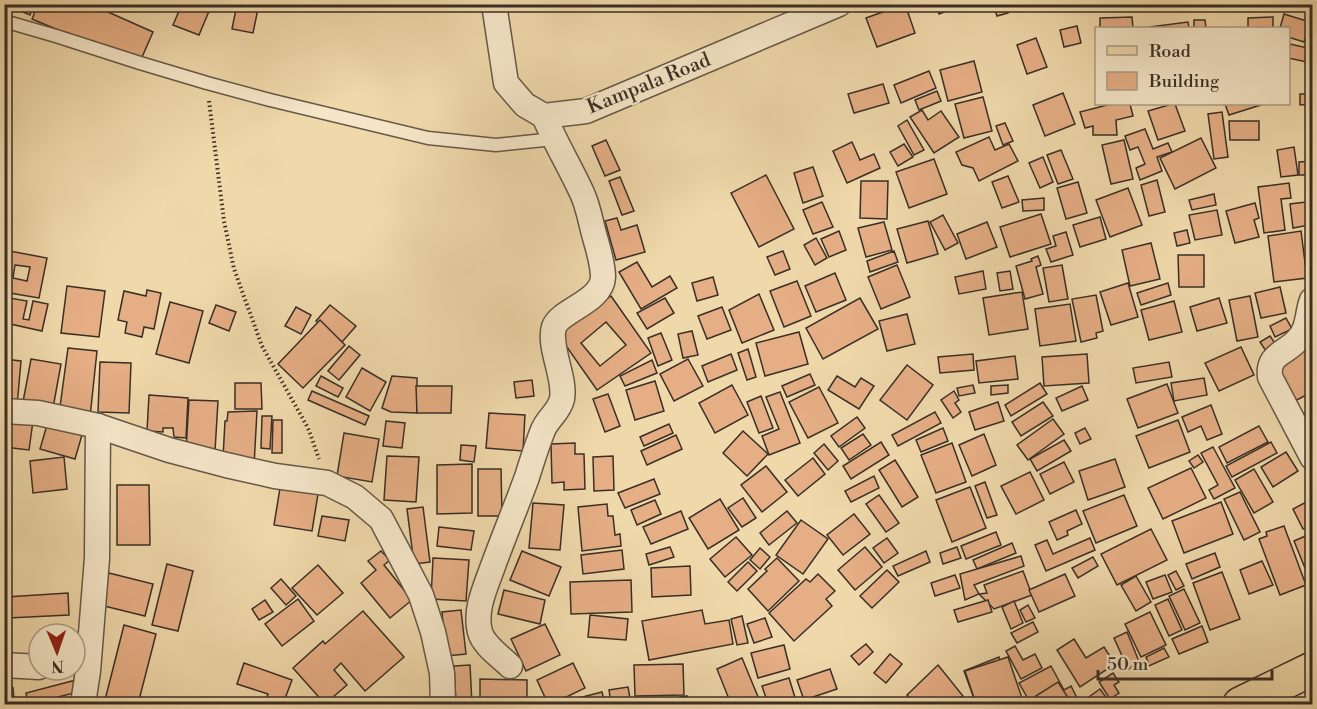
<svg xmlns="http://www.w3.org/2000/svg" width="1317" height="709" font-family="'Libre Bodoni',serif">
  <rect width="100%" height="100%" fill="#efd8aa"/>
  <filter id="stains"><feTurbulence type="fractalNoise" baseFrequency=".00333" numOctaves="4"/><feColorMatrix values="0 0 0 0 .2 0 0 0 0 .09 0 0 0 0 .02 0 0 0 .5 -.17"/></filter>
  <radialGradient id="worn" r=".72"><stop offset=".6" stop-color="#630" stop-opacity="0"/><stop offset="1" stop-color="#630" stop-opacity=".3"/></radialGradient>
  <g fill="#e6ae85" stroke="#392f26" stroke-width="1.5" fill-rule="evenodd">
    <path d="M4,4H34L30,15Z"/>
    <path d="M38,4H90L153,32L139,64L32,19Z"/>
    <path d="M182,4H212L199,35L173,25Z"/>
    <path d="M237,4H259L253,33L232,29Z"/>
    <path d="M905,4L915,33L877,47L866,18Z"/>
    <path d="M936,4H965L939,14Z"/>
    <path d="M993,4H1006L1008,13L997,16Z"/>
    <path d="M1284,14L1310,22L1304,42L1288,37V28H1280Z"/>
    <path d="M1132,17L1133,28H1100V18Z"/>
    <path d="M1273,17V28H1248V18Z"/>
    <path d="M1194,20H1205L1206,28H1194Z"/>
    <path d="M1188,22L1189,28H1150V27Z"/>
    <path d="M1077,26L1081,43L1064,47L1060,30Z"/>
    <path d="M1036,38L1047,67L1027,74L1017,45Z"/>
    <path d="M1290,44L1312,49V63L1288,58Z"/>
    <path d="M974,61L982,92L948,101L940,70Z"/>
    <path d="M929,71L936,88L901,103L894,85Z"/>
    <path d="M883,84L889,103L854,113L848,94Z"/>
    <path d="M1308,89H1312V104L1300,105V94H1309Z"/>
    <path d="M937,91L941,101L919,110L915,100Z"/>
    <path d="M1063,93L1075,124L1045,136L1033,105Z"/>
    <path d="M983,97L992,131L964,138L955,104Z"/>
    <path d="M1111,104H1130L1133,116L1116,120L1117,135H1093V126L1085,128L1080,112Z"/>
    <path d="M1172,104H1175L1185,131L1158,140L1148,111Z"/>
    <path d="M1225,104H1264L1229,115Z"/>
    <path d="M922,110L928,120L941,111L959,137L934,153L910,117Z"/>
    <path d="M1222,112L1228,157L1214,159L1208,114Z"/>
    <path d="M907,120L924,150L914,155L898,126Z"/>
    <path d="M1229,121H1259V140H1230Z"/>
    <path d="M1308,121H1312V147H1307Z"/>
    <path d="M1005,123L1013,141L1003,145L996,126Z"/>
    <path d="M1145,129L1153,149L1168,143L1172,152L1157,157L1162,171L1140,180L1136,168L1145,164L1138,147L1130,150L1125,136Z"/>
    <path d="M989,137L995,150L1009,144L1018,161L979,181L973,168L962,165L956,152Z"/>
    <path d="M1201,138L1216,168L1175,189L1160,158Z"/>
    <path d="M606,140L620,170L605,176L592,146Z"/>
    <path d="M1124,140L1133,179L1111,184L1102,145Z"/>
    <path d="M852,142L860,160L874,154L880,168L847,183L833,151Z"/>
    <path d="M904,144L913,157L898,166L890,152Z"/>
    <path d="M1294,147L1298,175L1281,177L1277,150Z"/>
    <path d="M1061,150L1073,179L1058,184L1047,155Z"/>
    <path d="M1043,157L1053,182L1040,188L1029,163Z"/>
    <path d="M934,159L947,194L909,208L896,172Z"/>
    <path d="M1312,161V175H1299V162Z"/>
    <path d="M813,167L823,196L803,203L794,173Z"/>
    <path d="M766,175L794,229L759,247L731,193Z"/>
    <path d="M1008,176L1019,202L1002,208L992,182Z"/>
    <path d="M620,177L634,211L622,215L609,181Z"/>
    <path d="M1157,180L1165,212L1149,216L1141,185Z"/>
    <path d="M861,181H888L887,219L860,218Z"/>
    <path d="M1078,182L1087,213L1066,219L1057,188Z"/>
    <path d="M1289,183L1291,198L1281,199L1285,230L1264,233L1258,187Z"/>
    <path d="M1128,188L1142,225L1110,237L1096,200Z"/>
    <path d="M1214,194L1216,205L1192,210L1189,200Z"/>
    <path d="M1044,198V210L1023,211L1022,200Z"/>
    <path d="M822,202L833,227L813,234L803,210Z"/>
    <path d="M1306,202L1309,225L1293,228L1290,204Z"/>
    <path d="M1255,203L1259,218L1254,220L1259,237L1235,243L1226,211Z"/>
    <path d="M1217,210L1222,235L1195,240L1189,215Z"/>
    <path d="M1041,214L1051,244L1010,257L1000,227Z"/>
    <path d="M943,215L958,243L945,250L930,222Z"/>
    <path d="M1100,217L1106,239L1080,247L1073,225Z"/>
    <path d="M617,218L621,230L637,225L645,252L616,260L605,221Z"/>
    <path d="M928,221L938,254L907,263L897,229Z"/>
    <path d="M884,222L892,250L866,257L858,228Z"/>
    <path d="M987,222L997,247L966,259L957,234Z"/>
    <path d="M1187,230L1190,243L1177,246L1174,233Z"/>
    <path d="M839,231L846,250L829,257L821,239Z"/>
    <path d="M1301,231L1307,278L1274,282L1268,236Z"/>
    <path d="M1066,232L1073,255L1051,262L1046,249L1056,246L1053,236Z"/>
    <path d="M816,238L827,258L815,265L804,245Z"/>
    <path d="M1151,243L1160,279L1130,286L1122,250Z"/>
    <path d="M4,250L47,258L39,298L4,292ZM15,265L30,267L27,281L13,278Z"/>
    <path d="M783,251L790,269L775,275L767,257Z"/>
    <path d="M894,251L898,262L870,272L867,261Z"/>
    <path d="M1312,252V278H1311L1306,253Z"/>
    <path d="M1178,255H1204V287H1179Z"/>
    <path d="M1038,256L1041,265L1036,267L1043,294L1025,299L1016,266L1032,261L1031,259Z"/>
    <path d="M637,262L652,287L670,276L677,288L641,309L619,272Z"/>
    <path d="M897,265L910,297L881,309L868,277Z"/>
    <path d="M1062,265L1068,299L1049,302L1043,268Z"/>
    <path d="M983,271L986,289L959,294L955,277Z"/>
    <path d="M1010,271L1013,289L1000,291L997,273Z"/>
    <path d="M835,273L846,300L816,312L805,286Z"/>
    <path d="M713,277L718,295L697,301L692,283Z"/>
    <path d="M797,281L811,316L784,327L770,291Z"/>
    <path d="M1128,283L1138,317L1111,325L1100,292Z"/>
    <path d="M1168,283L1171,295L1141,305L1137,293Z"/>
    <path d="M67,286L105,291L99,337L61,333Z"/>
    <path d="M1280,287L1286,313L1261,318L1255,293Z"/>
    <path d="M147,290L161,293L154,329L144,327L142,337L125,333L127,322L118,320L124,291L146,296Z"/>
    <path d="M1022,292L1028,329L989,335L983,298Z"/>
    <path d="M759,294L774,330L742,343L729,310Z"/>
    <path d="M1096,295L1103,331L1096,333L1097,338L1081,342L1072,299Z"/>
    <path d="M611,296L651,353L597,390L557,333ZM606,322L626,345L600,366L581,343Z"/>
    <path d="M1250,296L1258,337L1237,341L1229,300Z"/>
    <path d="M4,297L27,301L23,319L29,320L33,301L48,304L42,331L10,324L8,331L4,330Z"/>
    <path d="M665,298L674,313L647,329L637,313Z"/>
    <path d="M860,298L878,329L823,359L806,328Z"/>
    <path d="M1219,298L1227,323L1197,331L1190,307Z"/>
    <path d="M1174,301L1182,332L1149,340L1141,310Z"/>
    <path d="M170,302L203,311L189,363L156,354Z"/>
    <path d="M1070,304L1076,341L1040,346L1035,309Z"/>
    <path d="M216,305L236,312L229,331L209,323Z"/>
    <path d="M330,305L356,326L342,342L316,321Z"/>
    <path d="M296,307L311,315L301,334L285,326Z"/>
    <path d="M722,307L731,330L707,339L698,316Z"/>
    <path d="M907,314L915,344L887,351L879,321Z"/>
    <path d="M1286,318L1292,329L1275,337L1270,326Z"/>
    <path d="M320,320L345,345L303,388L278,364Z"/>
    <path d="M692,331L698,355L683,358L678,334Z"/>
    <path d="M799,332L808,364L765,376L756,343Z"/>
    <path d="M661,333L672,360L658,366L648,338Z"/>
    <path d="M1270,336L1278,348L1268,354L1260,342Z"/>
    <path d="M349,346L360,355L339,380L328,371Z"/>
    <path d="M1241,347L1254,375L1219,391L1205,363Z"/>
    <path d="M68,348L97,351L90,417L59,414Z"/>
    <path d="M748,349L756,377L747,380L738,353Z"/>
    <path d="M1304,350L1312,366V392L1293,402L1274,365Z"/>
    <path d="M731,354L737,370L708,382L702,366Z"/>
    <path d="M973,354L974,370L940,373L938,357Z"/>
    <path d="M1087,354L1089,383L1044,386L1042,357Z"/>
    <path d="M1015,356L1018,379L979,383L976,361Z"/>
    <path d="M4,359L21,361L17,406L4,405Z"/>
    <path d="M31,359L61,364L53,408L23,402Z"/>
    <path d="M688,359L703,386L674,401L660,374Z"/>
    <path d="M652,360L657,373L625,386L620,376Z"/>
    <path d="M100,362L131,363L129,413L98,412Z"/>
    <path d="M1169,362L1172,377L1136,383L1133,368Z"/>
    <path d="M907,365L933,385L907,420L880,400Z"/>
    <path d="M362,368L386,382L370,411L346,397Z"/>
    <path d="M810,374L815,385L787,397L782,386Z"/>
    <path d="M321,376L343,388L338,397L316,386Z"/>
    <path d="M392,376L417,378V413L391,412L382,408Z"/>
    <path d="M837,376L855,387L861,378L874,386L859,409L828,390Z"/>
    <path d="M1204,378L1207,395L1174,401L1171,383Z"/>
    <path d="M532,380L534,396L516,398L514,382Z"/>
    <path d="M655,381L664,411L635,420L626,390Z"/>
    <path d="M235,383H261L262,409H235Z"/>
    <path d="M1040,383L1047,394L1011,416L1005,405Z"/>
    <path d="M1167,384L1178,413L1138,428L1127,399Z"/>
    <path d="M732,385L748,415L715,433L699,403Z"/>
    <path d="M973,385L975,393L959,396L957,388Z"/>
    <path d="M1008,385V393L991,395V386Z"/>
    <path d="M416,386H452L451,413H417Z"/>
    <path d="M1082,386L1088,400L1062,411L1056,398Z"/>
    <path d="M819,387L838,423L808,438L789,402Z"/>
    <path d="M312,391L369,416L365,425L308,400Z"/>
    <path d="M954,391L959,400L955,403L961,412L953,418L941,400Z"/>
    <path d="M780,392L800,443L769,455L762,436L779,429L766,397Z"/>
    <path d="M608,394L620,426L605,432L593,399Z"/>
    <path d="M149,395L188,398L186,438L174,437L173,428H163V432L147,431Z"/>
    <path d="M761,396L773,428L759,433L747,402Z"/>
    <path d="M189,400L218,401L215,451L186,450Z"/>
    <path d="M998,402L1004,421L975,430L969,412Z"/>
    <path d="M1043,402L1053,416L1021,436L1012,422Z"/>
    <path d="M1211,405L1222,434L1207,440L1201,426L1188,432L1182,417Z"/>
    <path d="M257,411L254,466L223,458L225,421H227L228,412Z"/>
    <path d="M1312,411V452L1297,418Z"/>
    <path d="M935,412L941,423L898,446L892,435Z"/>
    <path d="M489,413L525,415L523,451L486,448Z"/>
    <path d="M262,416H272L270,449L261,448Z"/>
    <path d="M857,417L865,428L839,447L831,436Z"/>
    <path d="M4,418L33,421L29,450L4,447Z"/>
    <path d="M49,418L84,428L75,459L40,449Z"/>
    <path d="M1053,419L1064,434L1028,460L1017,445Z"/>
    <path d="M273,420H282V453H272Z"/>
    <path d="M1178,420L1190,452L1149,468L1136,436Z"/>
    <path d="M386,421L405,423L402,448L383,446Z"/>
    <path d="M669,424L673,433L644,446L640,437Z"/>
    <path d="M1259,426L1268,442L1227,463L1219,447Z"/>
    <path d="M943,428L948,441L921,452L916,440Z"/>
    <path d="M1085,428L1091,439L1080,444L1075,433Z"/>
    <path d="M743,431L768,454L747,476L723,453Z"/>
    <path d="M344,433L379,439L372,482L337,476Z"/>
    <path d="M863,434L871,445L849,460L841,448Z"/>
    <path d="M984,434L996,465L972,476L959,445Z"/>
    <path d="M676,435L682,449L647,465L641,451Z"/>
    <path d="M1064,440L1071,451L1037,471L1030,459Z"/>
    <path d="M881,442L889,455L851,479L843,466Z"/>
    <path d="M1271,442L1277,453L1232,477L1226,466Z"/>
    <path d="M575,443V454H584L585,489L564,490V482L552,483L551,444Z"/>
    <path d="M952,443L966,482L936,493L921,455Z"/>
    <path d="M824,444L838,461L828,470L814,453Z"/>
    <path d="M461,445L476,446L474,462L460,460Z"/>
    <path d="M1213,447L1235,488L1214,499L1209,490L1218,485L1201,453Z"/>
    <rect x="4" y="452" width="5" height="34"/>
    <path d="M1286,452L1298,471L1273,487L1261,467Z"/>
    <path d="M1198,455L1203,462L1194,468L1189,461Z"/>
    <path d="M387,456L419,457L416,502L384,500Z"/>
    <path d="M613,456L614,490L594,491L593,457Z"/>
    <path d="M64,457L67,489L33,493L30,461Z"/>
    <path d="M813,458L825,474L798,496L785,480Z"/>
    <path d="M1115,459L1125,487L1088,500L1079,471Z"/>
    <path d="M895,460L918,497L902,507L879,470Z"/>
    <path d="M1064,462L1074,482L1050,494L1040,474Z"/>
    <path d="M472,464V513L437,514V465Z"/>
    <path d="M766,466L787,492L762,512L741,485Z"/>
    <path d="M1191,468L1206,498L1163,519L1148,488Z"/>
    <path d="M478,469H501L502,516H478Z"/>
    <path d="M1254,469L1273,502L1254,513L1235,480Z"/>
    <path d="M1030,472L1044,500L1016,514L1001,486Z"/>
    <path d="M874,476L879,488L851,502L845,491Z"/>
    <path d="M654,479L660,494L625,508L618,493Z"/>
    <path d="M985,482L997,515L987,518L975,486Z"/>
    <path d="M117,485H149L150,545H117Z"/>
    <path d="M970,487L986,528L952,542L936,500Z"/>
    <path d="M280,488L318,494L312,531L274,525Z"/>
    <path d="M1240,492L1260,532L1244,540L1224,499Z"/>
    <path d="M879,495L899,523L886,532L866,504Z"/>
    <path d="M1124,495L1137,526L1096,543L1083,511Z"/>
    <path d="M743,498L756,518L742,527L728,508Z"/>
    <path d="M720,499L739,530L708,549L689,518Z"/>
    <path d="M1312,499V524L1303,529L1293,509Z"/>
    <path d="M655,500L661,514L637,525L631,510Z"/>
    <path d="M1221,502L1233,534L1184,553L1172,521Z"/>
    <path d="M533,503L564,505L560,550L529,548Z"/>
    <path d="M607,504L608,516H613L615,535L620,534L621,546L582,551L578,507Z"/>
    <path d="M423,507L430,562L414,564L407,509Z"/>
    <path d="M1076,510L1082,524L1067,531L1068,535L1057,540L1049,522Z"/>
    <path d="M681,511L688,529L651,544L643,527Z"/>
    <path d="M787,511L797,523L769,545L760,533Z"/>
    <path d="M854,514L870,534L843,555L827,535Z"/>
    <path d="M322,516L349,520L345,541L318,536Z"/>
    <path d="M801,520L828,539L803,574L776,555Z"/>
    <path d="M1284,526L1306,585L1280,595L1259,539L1267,536L1266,532Z"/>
    <path d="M439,527L474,531L471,550L437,546Z"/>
    <path d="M1151,529L1167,560L1117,585L1101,554Z"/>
    <path d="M996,532L1001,545L966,559L961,546Z"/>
    <path d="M1310,534L1312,539V582L1311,583L1294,541Z"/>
    <path d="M736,537L752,555L725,577L710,559Z"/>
    <path d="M887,538L898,553L884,563L873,548Z"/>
    <path d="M1090,538L1095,550L1046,571L1035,545L1047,540L1053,554Z"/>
    <path d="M1012,543L1016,553L977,569L973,560Z"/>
    <path d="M670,547L674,557L649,565L646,554Z"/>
    <path d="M865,547L882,567L855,590L838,570Z"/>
    <path d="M957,547L961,558L943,564L940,553Z"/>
    <path d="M760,548L770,557L760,569L750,560Z"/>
    <path d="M622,550L624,569L583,574L581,555Z"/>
    <path d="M381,551L390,560L384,565L412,600L390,618L361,583L376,570L368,561Z"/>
    <path d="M522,551L561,567L549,596L510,580Z"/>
    <path d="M926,551L930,562L898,576L893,566Z"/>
    <path d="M1215,553L1220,567L1192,579L1186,564Z"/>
    <path d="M1021,556L1024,566L974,585L979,594L965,600L960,574Z"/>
    <path d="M1093,557L1098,566L1078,578L1072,568Z"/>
    <path d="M433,558L469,560L466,601L431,599Z"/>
    <path d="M777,558L799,581L768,611L748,589L767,571L765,569Z"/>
    <path d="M1262,561L1273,585L1249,594L1240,570Z"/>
    <path d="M748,562L757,571L737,591L728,582Z"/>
    <path d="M167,564L193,571L178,631L152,625Z"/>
    <path d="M318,565L343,593L317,615L292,588Z"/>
    <path d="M690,566L691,595L652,597L651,568Z"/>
    <path d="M887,570L899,582L872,608L860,596Z"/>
    <path d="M1023,571L1032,595L994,609L979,594L987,593L984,585Z"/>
    <path d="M1176,571L1184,586L1176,590L1168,575Z"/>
    <path d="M1222,572L1240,619L1210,630L1193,583Z"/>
    <path d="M109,573L153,584L145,616L100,605Z"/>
    <path d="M818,574L835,591L826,599L832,606L794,641L769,613L806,579L810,582Z"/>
    <path d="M1065,574L1075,596L1039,612L1029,590Z"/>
    <path d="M955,575L960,588L935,596L931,583Z"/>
    <path d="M1165,575L1172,592L1153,599L1146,582Z"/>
    <path d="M1136,576L1151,602L1136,611L1121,585Z"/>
    <path d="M281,579L296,596L286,605L271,588Z"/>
    <path d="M631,580L632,612L571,614L570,582Z"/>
    <path d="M1184,589L1200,623L1185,630L1169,596Z"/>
    <path d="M504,590L545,600L540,624L498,614Z"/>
    <path d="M68,593L69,615L8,618L6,597Z"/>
    <path d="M298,599L314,621L282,646L265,624Z"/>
    <path d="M1168,599L1182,630L1169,636L1155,605Z"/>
    <path d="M265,600L273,612L259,620L252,609Z"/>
    <path d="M988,600L992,612L958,622L954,610Z"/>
    <path d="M1014,601L1023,623L1011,629L1002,607Z"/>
    <path d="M1028,605L1035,618L1026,622L1020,610Z"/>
    <path d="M461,610L466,654L446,656L442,612Z"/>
    <path d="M702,610L705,624L729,620L733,644L649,660L642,621Z"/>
    <path d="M363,611L404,657L365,691L341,663L334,670L347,685L325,704L293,668L323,641L325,644Z"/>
    <path d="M1150,612L1166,645L1141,657L1125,624Z"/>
    <path d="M590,615L628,619L626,640L588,637Z"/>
    <path d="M742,616L748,643L737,645L731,619Z"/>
    <path d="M765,618L772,637L754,643L747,624Z"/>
    <path d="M1033,622L1038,632L1017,643L1011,633Z"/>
    <path d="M545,624L560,655L526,671L511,639Z"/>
    <path d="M124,625L156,634L138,704H104Z"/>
    <path d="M1202,626L1208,642L1179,654L1172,639Z"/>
    <path d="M1127,632L1140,664L1128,669L1114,638Z"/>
    <path d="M1074,639L1086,658L1104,647L1115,664L1080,687L1057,650Z"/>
    <path d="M866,644L873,652L859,665L851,656Z"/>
    <path d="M784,645L790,669L758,678L751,653Z"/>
    <path d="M1015,646L1023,660L1035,654L1042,668L1021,679L1006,651Z"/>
    <path d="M1164,648L1169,657L1142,669L1140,665L1148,662L1146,657Z"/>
    <path d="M890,654L902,664L886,683L874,673Z"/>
    <path d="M999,657L1014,704H976L964,671Z"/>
    <path d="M1008,657L1024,704H976L965,671Z"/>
    <path d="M742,658L761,704H731L717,669Z"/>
    <path d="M244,663L292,680L283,704H264L268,694L237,684Z"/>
    <path d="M573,663L585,688L552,704H548L537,680Z"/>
    <path d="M683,664L684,695L635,696L634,665Z"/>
    <path d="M470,665L472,704H456L454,666Z"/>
    <path d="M938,665L963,696L950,704H916L907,695Z"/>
    <path d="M1051,666L1064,690L1071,686L1079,702L1075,704H1031L1019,683Z"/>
    <path d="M830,669L837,689L804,700L797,680Z"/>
    <path d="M1113,673L1119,682L1114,685L1119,693L1110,699L1099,682Z"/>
    <path d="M789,678L797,704H768L762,686Z"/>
    <path d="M480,679L527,680V704H480Z"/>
    <path d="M76,680L78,692L46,700L47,704H28L26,693Z"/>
    <path d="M1058,682L1072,704H1023Z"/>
    <path d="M9,683V690L13,688L14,701L4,702V684Z"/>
    <path d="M628,687L631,704H611L609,690Z"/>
    <path d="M1100,689L1108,700L1103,704H1079Z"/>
    <path d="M602,692L605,704H572L571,700Z"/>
    <path d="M687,696L688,704H644Z"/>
    <path d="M141,698L175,704H140Z"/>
  </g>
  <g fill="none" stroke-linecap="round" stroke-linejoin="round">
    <defs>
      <path id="lane" d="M4,21L56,36L140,63L207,83L270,100L428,138L496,145L554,139"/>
      <g id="street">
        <path d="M494,4L506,83L525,105L544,116L586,111L839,4"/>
        <path d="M1312,300C1307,312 1309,327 1300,337C1288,354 1267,352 1270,377L1312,457"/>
        <path d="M4,411L38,413L98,426L169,450L226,465L275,476L327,483L355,497L381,519L421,595L433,632L442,673L443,704"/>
        <path d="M4,665L39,667"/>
        <path d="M510,666C500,656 484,646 480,632C474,610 486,586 493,566C504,536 516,507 527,477C532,461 537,445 543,430C548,418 559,412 562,399C566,378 548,347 554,327C560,310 602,302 603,277C603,265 599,252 596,241C591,225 589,208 582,193C570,167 555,142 544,116"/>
        <path d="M83,704L88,671L97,558L98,426"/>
      </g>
      <path id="primary" d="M1240,704L1312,669"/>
    </defs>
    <use href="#lane" stroke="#665947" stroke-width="15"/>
    <use href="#street" stroke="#665947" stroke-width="27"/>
    <use href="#primary" stroke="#392f26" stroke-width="36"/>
    <path stroke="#392f26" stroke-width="4" stroke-dasharray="1.5 3" stroke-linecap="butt" d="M209,101L224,221L234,269L262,346L308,428L319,459"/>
    <use href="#lane" stroke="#f5e6c8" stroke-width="12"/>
    <use href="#street" stroke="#f5e6c8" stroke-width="24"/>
    <use href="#primary" stroke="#efd8aa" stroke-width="33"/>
  </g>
  <g text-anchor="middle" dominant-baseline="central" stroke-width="4.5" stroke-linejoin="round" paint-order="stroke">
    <g font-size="20" fill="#392f26" stroke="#f5e6c8">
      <text transform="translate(649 84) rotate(-22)">Kampala Road</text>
    </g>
  </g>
  <rect width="1317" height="709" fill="none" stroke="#efd8aa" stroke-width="24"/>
  <rect x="6" y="6" width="1305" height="697" fill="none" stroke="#392f26" stroke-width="3"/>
  <rect x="12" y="12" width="1293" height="685" fill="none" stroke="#392f26" stroke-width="1.5"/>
  <rect x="1095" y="27" width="195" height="78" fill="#f5e6c8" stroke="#aa9d87" stroke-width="1.5"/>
  <rect x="1107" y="46" width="30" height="9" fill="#efd8aa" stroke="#aa9d87" stroke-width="1.5"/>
  <text x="1149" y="57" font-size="18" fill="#392f26">Road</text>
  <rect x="1107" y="72" width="30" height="18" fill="#e6ae85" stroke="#aa9d87" stroke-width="1.5"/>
  <text x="1149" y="87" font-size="18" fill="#392f26">Building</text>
  <g transform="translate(57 652) rotate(178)"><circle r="28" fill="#f5e6c8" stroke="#aa9d87" stroke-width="1.5"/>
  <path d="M0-4.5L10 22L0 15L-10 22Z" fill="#8f2418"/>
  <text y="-9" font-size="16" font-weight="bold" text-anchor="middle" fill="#392f26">N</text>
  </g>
  <path d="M1098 670v9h174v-9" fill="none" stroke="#392f26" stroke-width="3"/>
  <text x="1107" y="670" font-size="18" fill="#392f26" stroke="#f5e6c8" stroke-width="4.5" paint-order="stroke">50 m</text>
  <rect width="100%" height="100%" filter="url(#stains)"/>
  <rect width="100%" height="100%" fill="url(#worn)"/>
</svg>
